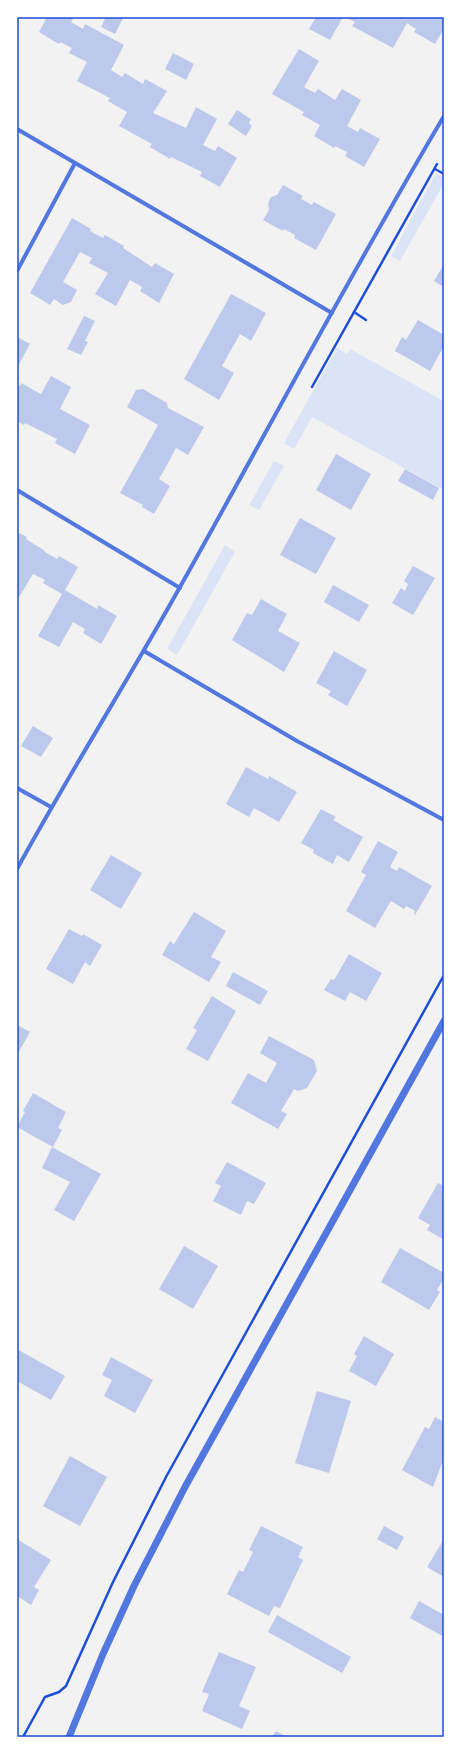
<svg xmlns="http://www.w3.org/2000/svg" width="461" height="1754" font-family="'Source Sans 3',sans-serif">
  <rect width="100%" height="100%" fill="#f2f2f2"/>
  <g fill="#dbe4f7">
    <path d="M436,173L444,178V183L400,261L391,256Z"/>
    <path d="M337,348L347,354L350,349L444,401V490L312,417L294,449L284,443Z"/>
    <path d="M274,461L284,466L259,510L249,505Z"/>
    <path d="M225,545L235,552L177,655L167,649Z"/>
  </g>
  <g fill="#bdc9ec">
    <path d="M47,17H74L71,22L83,29L85,24L124,45L111,70L122,77L125,73L143,84L145,79L167,91L153,113L186,128L196,107L217,119L203,145L215,151L218,146L237,158L220,187L200,176L202,172L171,157L170,159L150,147L152,144L119,126L127,112L108,101L110,98L77,81L87,62L69,53L72,48L60,42L59,44L39,32Z"/>
    <path d="M106,17L123,18L115,34L101,27Z"/>
    <path d="M316,17H343L330,40L309,29Z"/>
    <path d="M345,17H444V28L435,44L414,32L416,29L407,23L393,48L352,26L355,22Z"/>
    <path d="M299,49L319,61L304,87L315,93L318,89L335,100L342,89L361,100L347,126L358,132L360,128L380,139L364,167L345,156L347,152L335,146L334,148L314,136L320,125L302,115L304,112L272,94Z"/>
    <path d="M173,53L194,64L186,80L165,69Z"/>
    <path d="M237,110L251,119L249,123L252,126L246,136L228,124Z"/>
    <path d="M283,185L303,196L301,199L312,205L314,202L336,214L316,250L294,238L295,235L284,229L283,231L263,220L269,210L268,203L271,197L277,195Z"/>
    <path d="M72,218L91,229L90,231L103,238L105,235L124,246L123,248L152,267L155,263L174,274L159,303L140,291L142,287L130,280L116,306L95,294L108,273L89,263L92,258L80,252L63,282L77,290L71,302L63,305L54,299L50,305L30,293Z"/>
    <path d="M444,264V287L434,281Z"/>
    <path d="M231,294L266,313L251,341L240,334L222,366L234,373L219,400L184,379Z"/>
    <path d="M84,316L95,321L85,341L88,342L81,355L67,349Z"/>
    <path d="M418,320L444,335V346L430,371L395,351L402,337L406,340Z"/>
    <path d="M17,337L30,344L17,368Z"/>
    <path d="M51,376L71,387L60,409L90,425L75,454L55,443L57,439L25,423L24,425L17,421V384L20,386L21,383L41,394Z"/>
    <path d="M143,389L167,403L168,408L204,427L188,455L176,448L168,463L159,479L170,486L154,514L142,507L143,505L120,493L158,425L127,407L136,390Z"/>
    <path d="M336,454L371,474L351,510L316,490Z"/>
    <path d="M405,469L439,488L433,500L398,481Z"/>
    <path d="M300,518L336,538L316,574L280,555Z"/>
    <path d="M17,532L27,537L26,539L45,551V552L57,559L59,556L78,567L65,590L97,609L98,605L117,616L101,644L83,633L85,629L73,622L59,647L38,636L62,594L43,583L45,580L33,574L19,597L17,596Z"/>
    <path d="M413,566L435,578L413,615L392,603L401,588L405,591L408,584L404,581Z"/>
    <path d="M333,585L369,605L359,622L324,602Z"/>
    <path d="M261,599L287,614L278,631L300,643L284,672L232,640L247,613L252,615Z"/>
    <path d="M334,651L367,670L347,706L328,695L331,691L316,683Z"/>
    <path d="M33,726L53,738L41,757L21,746Z"/>
    <path d="M246,767L268,779L269,776L297,792L279,822L254,808L249,817L226,804Z"/>
    <path d="M321,809L336,817L333,820L363,837L349,862L337,855L333,864L313,853L314,850L301,843Z"/>
    <path d="M378,841L398,852L390,867L397,871L399,867L432,886L415,915L414,914L415,911L406,906L404,909L391,901L375,928L346,911L366,875L361,872Z"/>
    <path d="M111,855L142,873L121,909L90,890Z"/>
    <path d="M194,912L226,931L211,957L221,962L209,982L162,955L170,941L174,944Z"/>
    <path d="M69,929L82,936L83,934L102,945L90,966L85,962L73,984L46,969Z"/>
    <path d="M349,954L382,973L366,1001L350,992L345,1001L324,990L331,979L334,980Z"/>
    <path d="M233,972L268,991L260,1005L226,986Z"/>
    <path d="M212,996L236,1011L208,1061L186,1049L197,1030L193,1028Z"/>
    <path d="M17,1025L30,1032L17,1055Z"/>
    <path d="M269,1036L314,1060L317,1071L307,1088L298,1091L294,1089L281,1111L287,1114L278,1129L231,1103L248,1073L266,1083L277,1063L260,1053Z"/>
    <path d="M33,1093L66,1112L58,1128L62,1130L53,1147L17,1127L25,1112L23,1111Z"/>
    <path d="M52,1147L101,1174L74,1221L54,1210L70,1182L42,1168Z"/>
    <path d="M227,1162L266,1183L254,1204L247,1201L241,1215L213,1201L221,1186L215,1183Z"/>
    <path d="M438,1183L444,1186L443,1239L427,1230L430,1225L418,1218Z"/>
    <path d="M184,1246L218,1266L193,1309L159,1289Z"/>
    <path d="M400,1248L444,1273V1278L437,1290L440,1292L429,1310L381,1282Z"/>
    <path d="M364,1336L394,1354L376,1386L349,1371L357,1356L354,1354Z"/>
    <path d="M17,1349L65,1376L51,1400L17,1381Z"/>
    <path d="M111,1357L153,1380L135,1413L104,1396L112,1380L102,1375Z"/>
    <path d="M317,1391L351,1401L329,1473L295,1463Z"/>
    <path d="M435,1417L444,1422V1458L433,1487L402,1470L425,1427L429,1429Z"/>
    <path d="M70,1456L107,1477L80,1526L43,1506Z"/>
    <path d="M261,1526L303,1547L298,1557L303,1560L280,1608L274,1606L269,1616L227,1594L239,1570L243,1572L253,1552L249,1550Z"/>
    <path d="M384,1526L404,1537L397,1550L377,1539Z"/>
    <path d="M17,1539L51,1560L34,1587L39,1590L31,1605L17,1596Z"/>
    <path d="M444,1539V1577L427,1567Z"/>
    <path d="M419,1601L444,1615V1637L410,1618Z"/>
    <path d="M277,1615L351,1657L342,1673L268,1632Z"/>
    <path d="M219,1652L256,1667L239,1706L250,1711L242,1729L202,1711L209,1694L202,1692Z"/>
    <path d="M276,1731L287,1737H272Z"/>
  </g>
  <g fill="none" stroke-linecap="round" stroke-linejoin="round">
    <g stroke="#1d4ed8" stroke-width="2.5">
      <path d="M435,169L444,174"/>
      <path d="M354,312L366,320"/>
      <path d="M312,387L437,164"/>
      <path d="M23,1737L45,1697L59,1692L66,1686L113,1582L166,1477L444,975"/>
    </g>
    <g stroke="#5277de" stroke-width="4">
      <path d="M17,129L332,313"/>
      <path d="M17,271L75,163"/>
      <path d="M17,490L180,588"/>
      <path d="M144,651L297,741L444,820"/>
      <path d="M17,788L51,807"/>
      <path d="M17,869C69,774 127,682 180,587C268,430 352,271 444,116"/>
    </g>
    <path stroke="#5277de" stroke-width="7" d="M69,1737L103,1654L134,1586L185,1487L444,1021"/>
  </g>
  <rect width="461" height="1754" fill="none" stroke="#ffffff" stroke-width="36"/>
  <rect x="18" y="18" width="425" height="1718" fill="none" stroke="#1d4ed8" stroke-width="1.5"/>
</svg>
